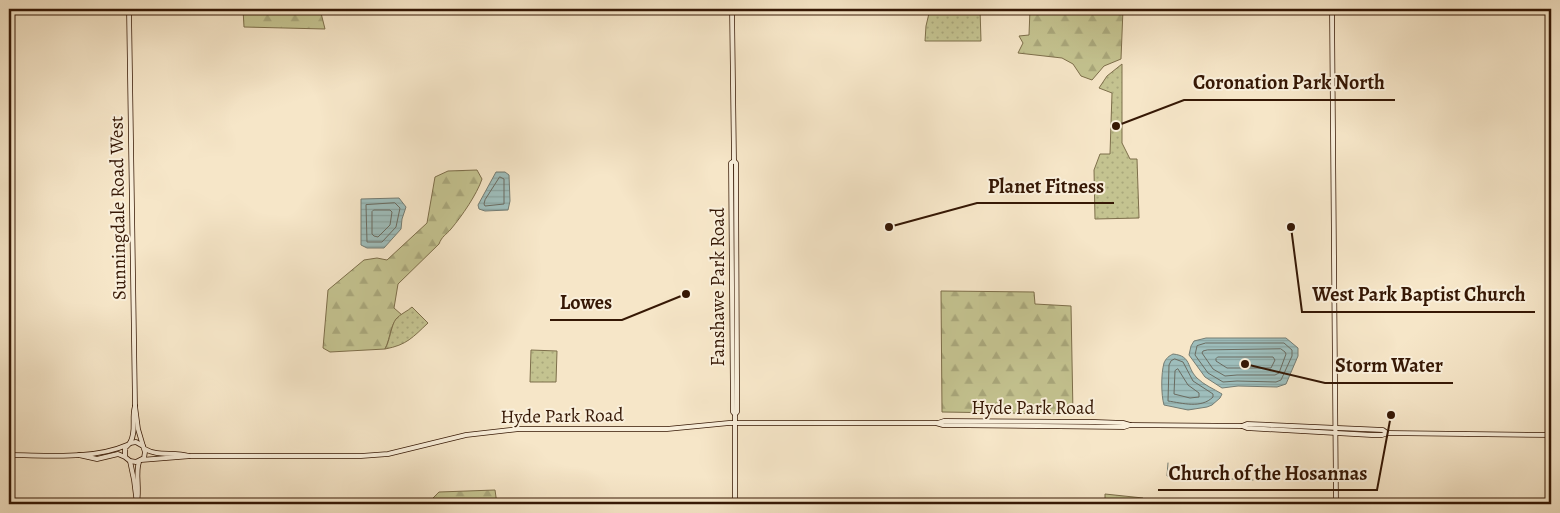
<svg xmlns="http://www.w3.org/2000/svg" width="1560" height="513" font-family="Alegreya,serif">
  <defs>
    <pattern id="forest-firs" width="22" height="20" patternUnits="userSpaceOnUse" patternTransform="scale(1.25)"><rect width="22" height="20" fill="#c4c390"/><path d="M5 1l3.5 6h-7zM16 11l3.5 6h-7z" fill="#a9a77b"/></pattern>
    <pattern id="park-dots" width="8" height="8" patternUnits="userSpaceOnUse" patternTransform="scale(1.25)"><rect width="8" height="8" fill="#c4c390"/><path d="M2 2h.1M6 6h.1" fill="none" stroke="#a9a77b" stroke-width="1.8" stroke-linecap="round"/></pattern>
    <pattern id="water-rules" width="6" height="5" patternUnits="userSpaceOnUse" patternTransform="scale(1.25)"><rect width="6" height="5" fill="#9ebebc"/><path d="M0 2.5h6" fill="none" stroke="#89a3a0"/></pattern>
  </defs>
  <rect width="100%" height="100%" fill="#f6e6c8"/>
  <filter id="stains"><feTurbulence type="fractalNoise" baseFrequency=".004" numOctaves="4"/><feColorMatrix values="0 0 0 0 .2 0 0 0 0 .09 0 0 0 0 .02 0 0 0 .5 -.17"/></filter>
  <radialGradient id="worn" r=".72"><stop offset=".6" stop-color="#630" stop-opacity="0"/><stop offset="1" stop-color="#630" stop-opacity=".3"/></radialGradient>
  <g fill="url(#forest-firs)" stroke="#7d6e4a">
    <path d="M243,9H320L325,29L244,27Z"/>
    <path d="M1030,9H1123L1121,59L1104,66L1092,80L1081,76L1073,64L1062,58L1018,53L1023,43L1019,36L1029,35Z"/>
    <path d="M477,170L482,179C477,194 462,216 451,229C446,235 442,236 439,244L398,284L394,308L402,315C390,320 391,338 385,349L330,352L323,348L328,290L364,260L377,258L387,260L427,223L435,177L448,171Z"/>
    <path d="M941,291L1034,292L1035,304L1071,306L1073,414L942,412Z"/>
    <path d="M495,490L497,504H427L439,492Z"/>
    <path d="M1105,494L1143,498V504H1105Z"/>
  </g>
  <g fill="url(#park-dots)" stroke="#7d6e4a">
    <path d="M930,9H980L981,41H925L926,26Z"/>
    <path d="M1122,64V143L1130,159H1137L1139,218L1095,219L1094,170L1100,154H1110L1112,93L1099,88L1107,76Z"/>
    <path d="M412,307L428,323C413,337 407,345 385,349C390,341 391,325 396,319C400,314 408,311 412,307Z"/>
    <path d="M531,350L557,351L556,382H530Z"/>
  </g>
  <g fill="url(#water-rules)" stroke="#747c73">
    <path d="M496,172H505L509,175L510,201L508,210L485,211L479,209L478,205Z"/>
    <path d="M399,198L406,207L402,219L401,229L384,248H367L361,245V199Z"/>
    <path d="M1206,338H1286L1298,348V356L1286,384L1277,387L1238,386L1222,388L1205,377L1189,355L1191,346L1194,341Z"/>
    <path d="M1173,354C1192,356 1186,367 1197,378C1204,385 1214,389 1222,394L1220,398L1212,405L1207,407L1188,410L1164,405C1161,395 1161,373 1164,363C1166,358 1169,356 1173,354Z"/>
  </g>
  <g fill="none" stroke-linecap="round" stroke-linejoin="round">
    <g stroke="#6a6b60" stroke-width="1">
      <path d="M500,177L504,179V204L485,206L484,204L485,200Z"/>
      <path d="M395,203L400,208L396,227L382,242H367L366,205Z"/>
      <path d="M374,210H390L392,212L390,225L378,237L374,236L372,234V212Z"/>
      <path d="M1206,343H1284L1292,350V356L1281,380L1276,382L1237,381L1223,382L1208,373L1195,355L1197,346Z"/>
      <path d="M1281,349L1285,352L1286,354L1279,373L1275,375H1237L1225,376L1213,369L1202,353L1203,351L1207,350Z"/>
      <path d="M1218,357H1273L1275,360L1271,368H1227L1216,361V359Z"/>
      <path d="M1175,359L1183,362L1193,381L1213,394V397C1201,409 1182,403 1168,401L1169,365L1171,361Z"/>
      <path d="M1178,369L1188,385L1199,393V397L1190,398L1174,394L1175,371Z"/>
    </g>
    <path stroke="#747c73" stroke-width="1" d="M1168,463L1167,476L1253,480"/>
    <defs>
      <g id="secondary">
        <path d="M129,9L135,406L138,429L143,446"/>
        <path d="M732,9L734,161L736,163L737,376V412L735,414V504"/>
        <path d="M1332,9L1336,504"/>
        <path d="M734,161L731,163L733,412L735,414"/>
        <path d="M938,423L944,421L1095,422L1123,423L1130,425"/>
        <path d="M1242,426L1247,428L1372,435H1382L1388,433L1551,435"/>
        <path d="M130,443C137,431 131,419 135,406"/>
        <path d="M145,449C158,457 174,451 189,456"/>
        <path d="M9,455C46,455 93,460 127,445"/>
        <path d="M79,455L97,459L118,454L125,457L130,461L136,462L144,458L145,452L143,446L136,442L130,443L125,448V457"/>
        <path d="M141,460L191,456H361L388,454L466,435L519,429H667L729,423H936L943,425L1124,427L1130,425L1242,426L1247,424L1383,430L1387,433"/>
        <path d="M130,461L134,480L137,504"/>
        <path d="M137,502C140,488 135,473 139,462"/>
      </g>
    </defs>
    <use href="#secondary" stroke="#361805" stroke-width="5.5"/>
    <use href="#secondary" stroke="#f9efdb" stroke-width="4"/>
  </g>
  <g text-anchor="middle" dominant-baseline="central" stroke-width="4" stroke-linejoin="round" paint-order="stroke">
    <g font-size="19" fill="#361805" stroke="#f9efdb">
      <text transform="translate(118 208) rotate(-91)">Sunningdale Road West</text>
      <text transform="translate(718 287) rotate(-90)">Fanshawe Park Road</text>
      <text x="1033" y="408">Hyde Park Road</text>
      <text transform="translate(562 416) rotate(-1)">Hyde Park Road</text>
    </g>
  </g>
  <path fill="none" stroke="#361805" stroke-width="2" d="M1116 126L1184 100H1395M889 227L977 203H1114M1291 227L1302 312H1535M686 294L622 320H550M1245 364L1325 383H1453M1391 415L1377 490H1158"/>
  <g fill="#361805" stroke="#f9efdb" stroke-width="2">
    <circle cx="1116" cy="126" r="5"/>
    <circle cx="889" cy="227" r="5"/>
    <circle cx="1291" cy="227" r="5"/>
    <circle cx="686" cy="294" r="5"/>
    <circle cx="1245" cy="364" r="5"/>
    <circle cx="1391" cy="415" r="5"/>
  </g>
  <g font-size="20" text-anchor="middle" font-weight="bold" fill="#361805" stroke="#f9efdb" stroke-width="4" stroke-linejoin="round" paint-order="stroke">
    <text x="1289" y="89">Coronation Park North</text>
    <text x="1046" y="193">Planet Fitness</text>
    <text x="1419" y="301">West Park Baptist Church</text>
    <text x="586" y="309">Lowes</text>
    <text x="1389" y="372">Storm Water</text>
    <text x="1268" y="480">Church of the Hosannas</text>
  </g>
  <rect width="1560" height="513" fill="none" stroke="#f6e6c8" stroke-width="30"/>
  <rect x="10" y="10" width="1540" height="493" fill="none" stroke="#361805" stroke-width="2.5"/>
  <rect x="15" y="15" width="1530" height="483" fill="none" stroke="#361805"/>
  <rect width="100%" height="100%" filter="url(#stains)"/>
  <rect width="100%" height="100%" fill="url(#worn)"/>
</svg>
